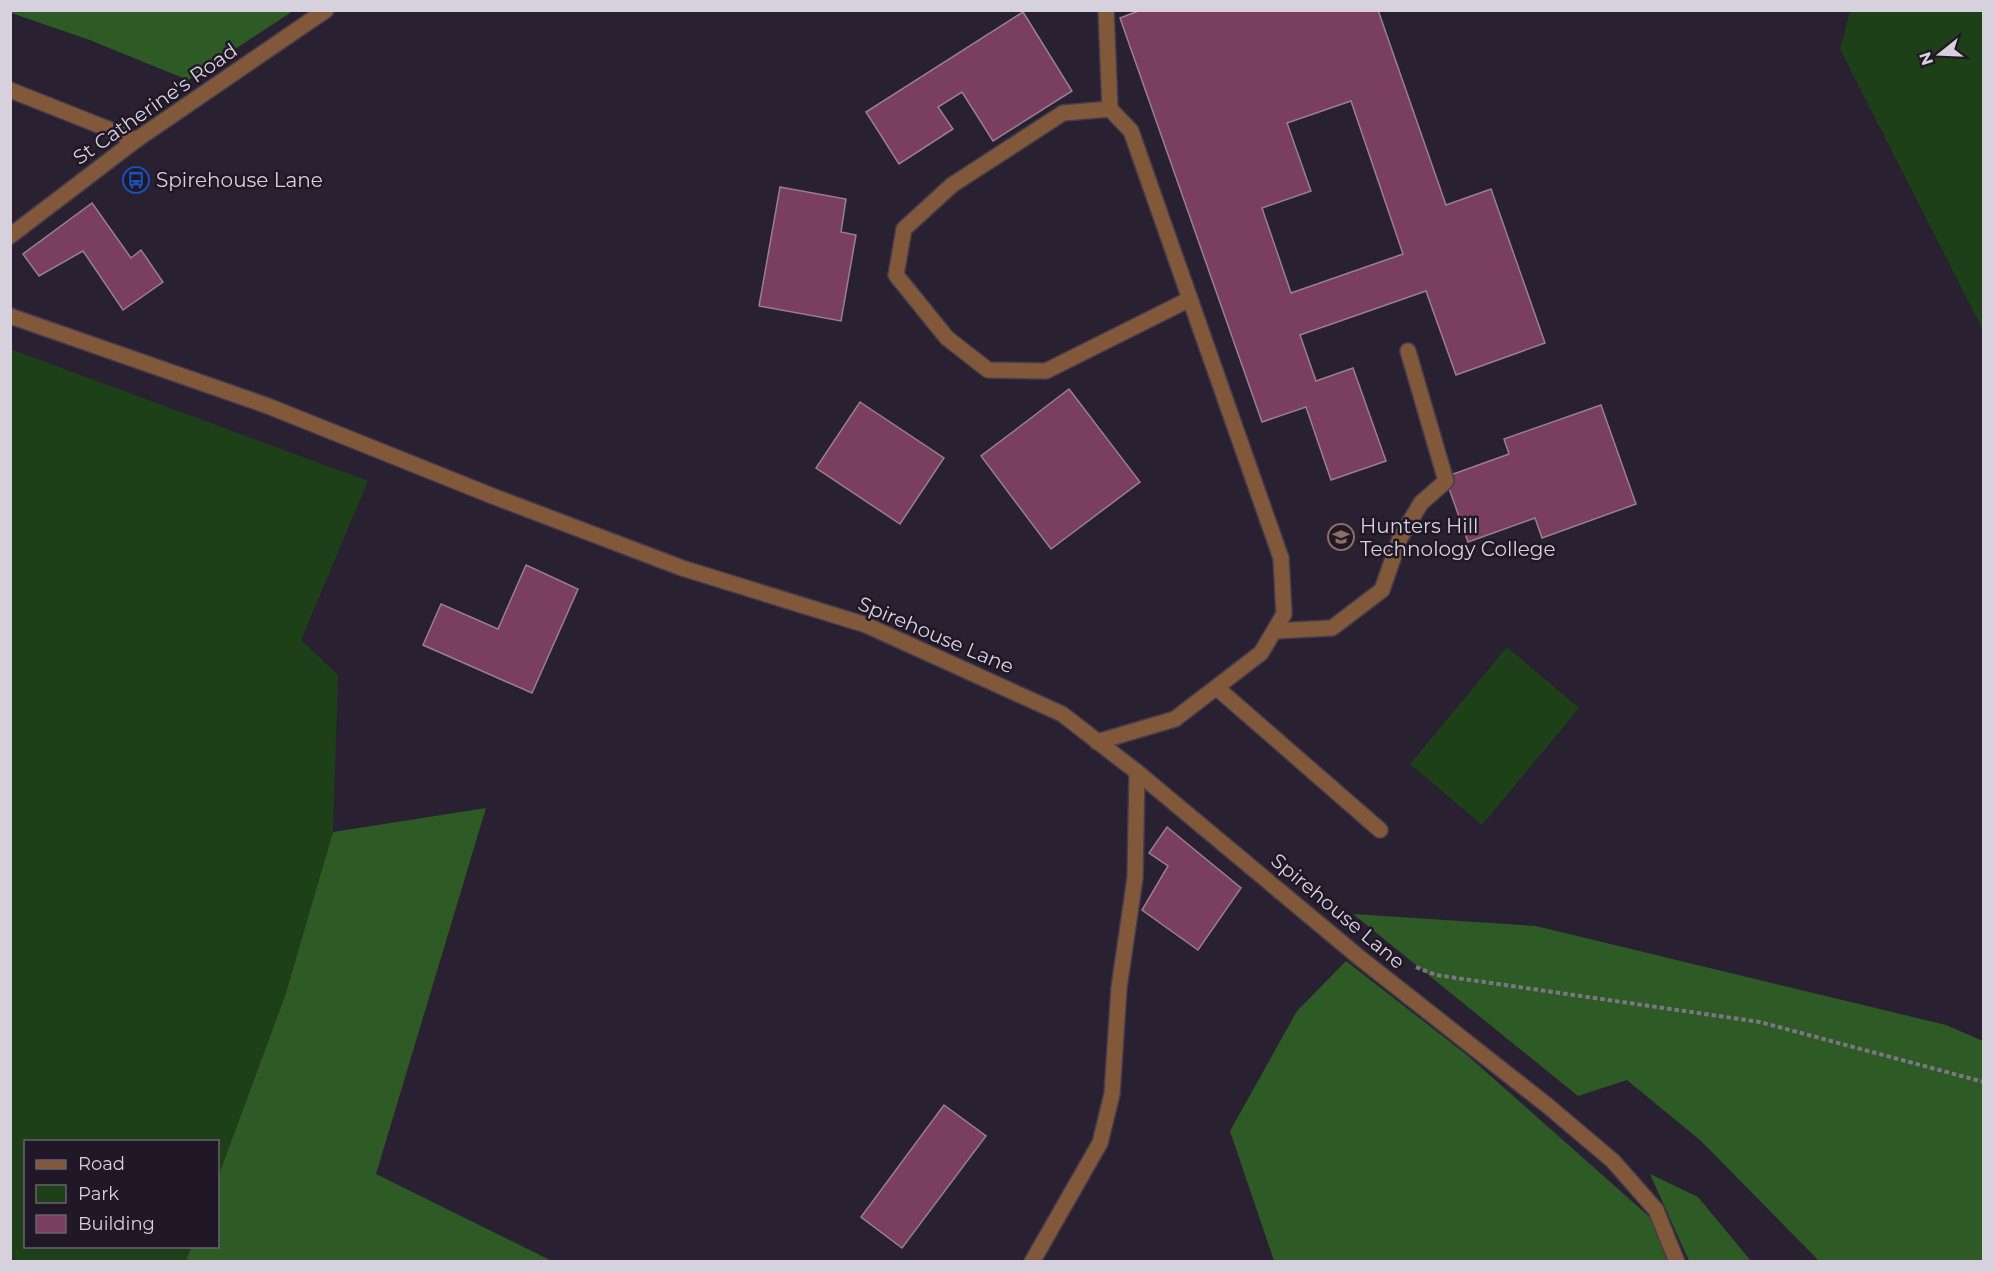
<svg xmlns="http://www.w3.org/2000/svg" width="1994" height="1272" font-family="Montserrat,sans-serif">
  <rect width="100%" height="100%" fill="#292031"/>
  <g fill="#1d4018">
    <path d="M1850,11H1983V330L1840,49Z"/>
    <path d="M10,349L368,481L301,640L338,675L333,832L285,996L218,1177V1142H26V1246L191,1247L186,1261H11Z"/>
    <path d="M1507,647L1579,708L1482,825L1410,764Z"/>
  </g>
  <g fill="#2d5a25">
    <path d="M11,10H293V11L188,80L87,39L11,13Z"/>
    <path d="M486,808L376,1174L552,1261H186L191,1247L218,1246V1177L285,996L333,832Z"/>
    <path d="M1353,914L1536,926L1946,1025L1983,1041V1261H1819L1701,1141L1627,1080L1578,1096Z"/>
    <path d="M1346,961L1467,1055L1653,1220L1667,1261H1274L1230,1131L1297,1011Z"/>
    <path d="M1650,1174L1698,1197L1751,1261H1689Z"/>
  </g>
  <g fill="#7a3e61" stroke="#98818d" stroke-width="1.5" fill-rule="evenodd">
    <path d="M1141,10H1378L1446,205L1491,189L1545,343L1456,375L1426,291L1300,335L1316,381L1353,368L1386,461L1331,480L1306,407L1262,422L1120,18ZM1351,101L1403,254L1291,293L1262,208L1311,191L1287,123Z"/>
    <path d="M1023,12L1072,91L993,141L962,92L938,107L953,129L899,164L866,112Z"/>
    <path d="M780,187L846,199L841,232L856,235L841,321L759,306Z"/>
    <path d="M92,203L131,258L141,250L163,282L123,310L83,251L39,276L23,254Z"/>
    <path d="M1069,389L1140,482L1051,549L981,456Z"/>
    <path d="M860,402L944,458L900,524L816,468Z"/>
    <path d="M1601,405L1636,504L1542,538L1535,518L1468,542L1445,477L1509,454L1504,439Z"/>
    <path d="M526,565L578,589L532,693L423,645L441,604L498,629Z"/>
    <path d="M1167,827L1241,888L1198,950L1142,910L1168,866L1149,853Z"/>
    <path d="M944,1105L986,1136L902,1248L861,1217Z"/>
  </g>
  <g fill="none" stroke-linecap="round" stroke-linejoin="round">
    <defs>
      <g id="minor">
        <path d="M1106,10L1110,109"/>
        <path d="M10,90L136,140"/>
        <path d="M10,236L136,140L326,10"/>
        <path d="M10,316L268,406L495,497L682,568L866,625L1062,714L1137,772L1360,958L1548,1106L1613,1161L1656,1210L1677,1262"/>
        <path d="M1274,631L1332,628L1382,590L1400,538L1421,503L1446,481L1408,351"/>
        <path d="M1217,688L1380,830"/>
        <path d="M1097,742L1175,719L1261,653L1284,614L1281,558L1131,131L1110,109L1063,113L952,185L904,229L896,275L947,338L988,370L1046,371L1190,299"/>
        <path d="M1032,1262L1100,1143L1112,1094L1119,988L1135,878L1137,772"/>
      </g>
    </defs>
    <use href="#minor" stroke="#453c4d" stroke-width="18"/>
    <path stroke="#7d7584" stroke-width="4" stroke-dasharray="4.5 3" stroke-linecap="butt" d="M1416,967L1436,975L1760,1022L1984,1082"/>
    <use href="#minor" stroke="#81583a" stroke-width="15"/>
  </g>
  <defs>
    <symbol id="bus-ring" viewBox="-11 -11 22 22"><circle r="9.5" fill="#201727" stroke="#1a4fb4" stroke-width="1.5"/><path d="M-5-6H5V4H4V6H2V4H-2V6H-4V4H-5ZM-3.5-4V0h7V-4ZM-3.5 1.2v1.5H-2V1.2ZM2 1.2v1.5H3.5V1.2Z" fill="#1a4fb4"/></symbol>
    <symbol id="school-ring" viewBox="-11 -11 22 22"><circle r="9.5" fill="#201727" stroke="#8d6e63" stroke-width="1.5"/><path d="M0-5L7-2L0 1L-7-2ZM-4 1L0 2.5L4 1V4Q0 6-4 4Z" fill="#8d6e63"/></symbol>
  </defs>
  <g fill-rule="evenodd">
    <use href="#bus-ring" x="121" y="165" width="30" height="30"/>
    <use href="#school-ring" x="1326" y="522" width="30" height="30"/>
  </g>
  <g text-anchor="middle" dominant-baseline="central" stroke-width="5" stroke-linejoin="round" paint-order="stroke">
    <g font-size="20" fill="#d7d1dd" stroke="#201727">
      <text transform="translate(155 104) rotate(-35)">St Catherine's Road</text>
      <text transform="translate(936 635) rotate(23)">Spirehouse Lane</text>
      <text transform="translate(1338 911) rotate(40)">Spirehouse Lane</text>
    </g>
    <g font-size="20" fill="#d7d1dd" stroke="#201727" text-anchor="start">
      <text x="156" y="180">Spirehouse Lane</text>
      <text x="1360" y="526">Hunters Hill<tspan x="1360" dy="23">Technology College</tspan></text>
    </g>
  </g>
  <rect width="1994" height="1272" fill="none" stroke="#d7d1dd" stroke-width="24"/>
  <rect x="24" y="1140" width="195" height="108" fill="#201727" stroke="#696170" stroke-width="1.5"/>
  <rect x="36" y="1160" width="30" height="9" fill="#81583a" stroke="#696170" stroke-width="1.5"/>
  <text x="78" y="1170" font-size="18" fill="#d7d1dd">Road</text>
  <rect x="36" y="1185" width="30" height="18" fill="#1d4018" stroke="#696170" stroke-width="1.5"/>
  <text x="78" y="1200" font-size="18" fill="#d7d1dd">Park</text>
  <rect x="36" y="1215" width="30" height="18" fill="#7a3e61" stroke="#696170" stroke-width="1.5"/>
  <text x="78" y="1230" font-size="18" fill="#d7d1dd">Building</text>
  <g transform="translate(1940 54) rotate(252)" stroke="#201727" stroke-width="4.5" paint-order="stroke">
  <path d="M0-4.5L10 22L0 15L-10 22Z" fill="#d7d1dd"/>
  <text y="-9" font-size="16" font-weight="bold" text-anchor="middle" fill="#d7d1dd">N</text>
  </g>
</svg>
